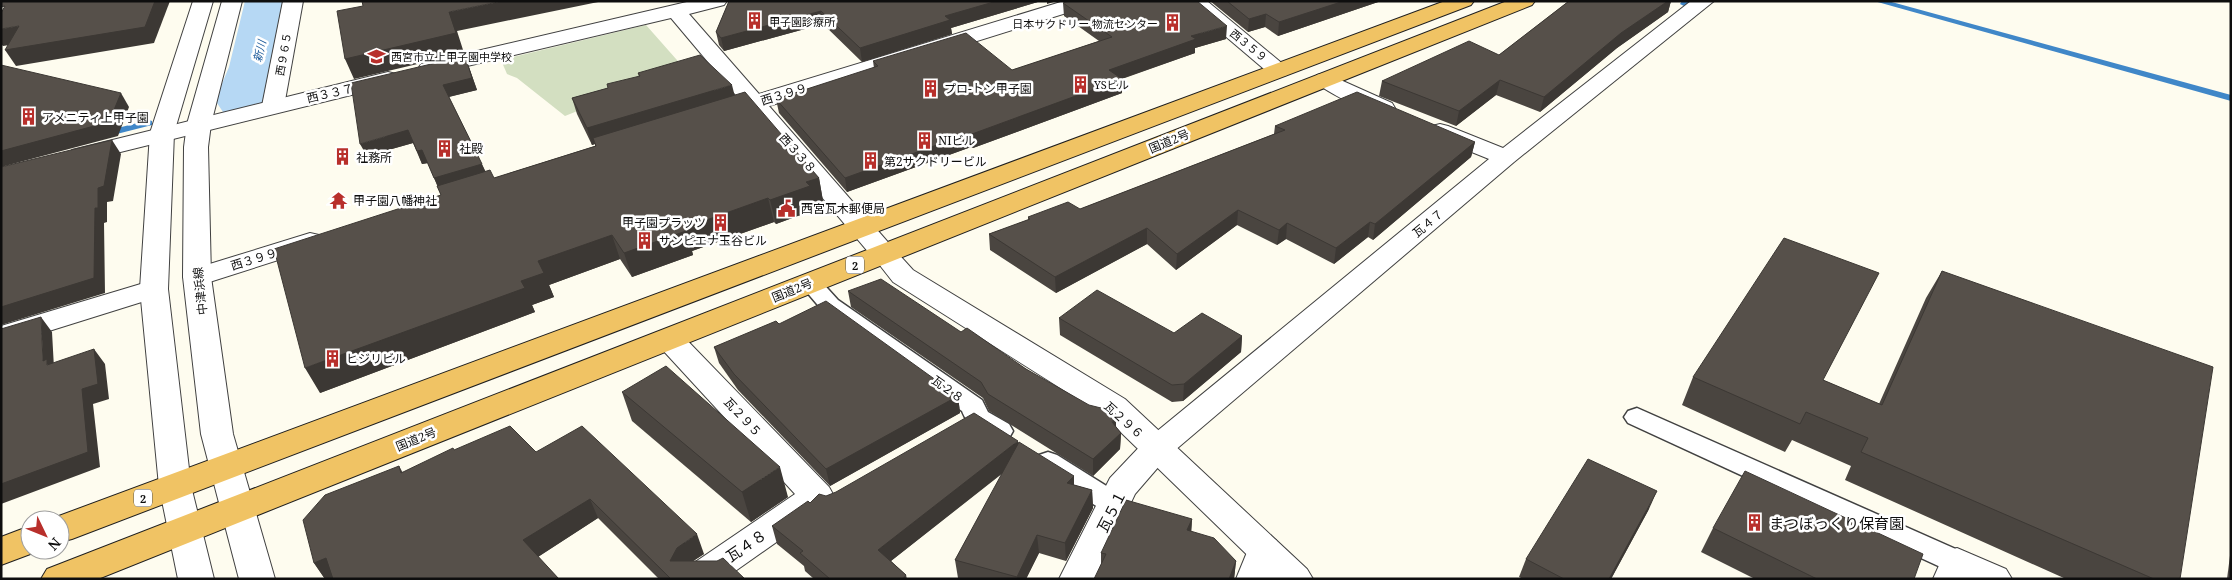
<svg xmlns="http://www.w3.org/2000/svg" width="2232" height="580" font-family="'Noto Serif','Noto Sans JP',serif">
  <rect width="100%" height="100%" fill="#fefcef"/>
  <path fill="#d3dfc1" d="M646,25L684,68L565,116L517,78L507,74L501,60Z"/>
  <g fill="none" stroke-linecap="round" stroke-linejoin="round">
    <g fill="#4087c8" fill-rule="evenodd">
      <path d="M1682,1H1691L1684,6L1680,4Z"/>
      <path d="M1874,1H1888L2231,95V101Z"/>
      <path d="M149,120L152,121V125L105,137L100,134L102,132Z"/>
    </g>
    <path fill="#b6d8f4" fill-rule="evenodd" d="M245,1H295C288,39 285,80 263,112L243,117L223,112L215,100L229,67Z"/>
    <defs>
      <g id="service">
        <path d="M810,276L818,278L838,300L982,400L988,412L1009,424L1013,431L1009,438C991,443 968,428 962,411L822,310L799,283L802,278Z"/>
        <path d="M1637,408L1967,554L1971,562L1967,570L1957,574L1947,570L1628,423L1624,417L1628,411Z"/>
        <path d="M1048,452L1057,455L1124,497L1128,504L1124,511L1114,515L1104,511L1039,469L1035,462L1039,455Z"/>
      </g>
      <path id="pedestrian" d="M283,1H303L284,106L281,111L273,113L265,111L262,106Z"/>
      <g id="minor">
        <path d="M691,1H727L724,5L689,14L759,94L1064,1H1095L1092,5L769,106L893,248L897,254L893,260L884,262L875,260L750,112L719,121L711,119L708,114L711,109L740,100L671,18L429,75L421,74L418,69L421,64Z"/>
        <path d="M1184,1H1207L1290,70L1287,75L1279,76L1271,75Z"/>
        <path d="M1691,1H1714L1514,162L1167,457L1135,494L1095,579H1059L1110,478L1145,441L1489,159L1432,136L1428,131L1432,126L1440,124L1448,126L1503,148Z"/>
        <path d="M388,72L396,74L399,79L396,84L80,162L72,160L68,155L72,150Z"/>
        <path d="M1325,73L1392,103L1395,108L1392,113C1389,113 1387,115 1384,115C1372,115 1321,90 1314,80L1317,75Z"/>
        <path d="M310,233L319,235L323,241L319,247L197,286L187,283L183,277L187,271Z"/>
        <path d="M154,280L164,283L168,289L164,295L1,346V326Z"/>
        <path d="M669,329L679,332L829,487L834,496L829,505L724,579H679L685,569L795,494L659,346L655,339L659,332Z"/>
        <path d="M1264,536L1276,540L1281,550L1272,579H1236L1252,540Z"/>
        <path d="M1957,548L2006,569L2012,579H1933L1945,552Z"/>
      </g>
      <g id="tertiary">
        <path d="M193,1H213L174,133L168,289L191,486L214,579H178L159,486L140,289L150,133Z"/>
        <path d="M222,1H242L211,124L208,147L211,277L233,434L275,579H239L201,434L183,277L184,147L187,124Z"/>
        <path d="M884,246L893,248L913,270L1125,399L1307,569L1313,579H1272L1103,415L893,282L871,254L875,248Z"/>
      </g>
      <g id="trunk">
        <path d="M1445,1H1474L1471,5L72,539L60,542V520H48Z"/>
        <path d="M1507,1H1535L1532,5L98,579H41L47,569Z"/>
        <path d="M30,526V550H41L1,565V537Z"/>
      </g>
    </defs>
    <use href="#service" stroke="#414141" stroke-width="3"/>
    <use href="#pedestrian" stroke="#414141" stroke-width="2"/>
    <use href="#minor" stroke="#414141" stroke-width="2"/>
    <use href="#tertiary" stroke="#414141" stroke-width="2"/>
    <use href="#trunk" stroke="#1f1f1f" stroke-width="2"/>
    <use href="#service" fill="#fff" fill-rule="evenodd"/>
    <use href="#pedestrian" fill="#fff" fill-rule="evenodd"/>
    <use href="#minor" fill="#fff" fill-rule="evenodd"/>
    <use href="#tertiary" fill="#fff" fill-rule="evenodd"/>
    <use href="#trunk" fill="#f0c364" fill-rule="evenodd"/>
  </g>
  <g fill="#4a4540">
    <path d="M729,1H1041L951,28L952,34L862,62L823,24L724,51L719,45L716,32Z"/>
    <path d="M1210,1H1381L1278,36L1265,27L1248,32Z"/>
    <path d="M1569,1H1671L1668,12L1617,48L1540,112L1496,95L1456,126L1379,96L1382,81L1499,55Z"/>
    <path d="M1063,3L1226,39L1195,48V53L1122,79V93L973,148L971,147L847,192L779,113L776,99L874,68L873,61L1012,70L1099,41L1064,16Z"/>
    <path d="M465,56L477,90L449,97L485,171L494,178L595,146V144L592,145L577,114L572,98L608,88L639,77L638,73L734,95L819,178L823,201L813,205L814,210L776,224L774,222L692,251L693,255L632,277L620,259L549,285L554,297L532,305L535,312L320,393L441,195L428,163L422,164L413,143L367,156Z"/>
    <path d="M1275,126L1475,142L1471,157L1373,240L1368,237L1334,264L1286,239L1277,245L1237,225L1176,270L1147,244L1056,293L990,250L989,234L1028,220V217L1080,209L1274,134Z"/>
    <path d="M1942,271L2180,579H2066L1845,480L1851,466L1792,440L1785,452L1682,405L1693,377L1823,380L1879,404L1926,298Z"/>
    <path d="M848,291L961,332L1026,369L1116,427L1121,433L1120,449L1093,476L989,411L983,398L851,307Z"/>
    <path d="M1059,318L1174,333L1242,336L1241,352L1183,401L1172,402L1060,335Z"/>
    <path d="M779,324L958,396L960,413L830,486L738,390L719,363L714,347Z"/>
    <path d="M622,392L788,497L751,522L632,421Z"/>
    <path d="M1018,443L1074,485L1092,490L1093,508L1066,561L1039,553L1026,579L958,578L955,560L1003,473L891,561L906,575L907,579H814L805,571L804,566L777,544L772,526L810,503L826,496Z"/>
    <path d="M454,450L536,452L704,554L693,561L745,579H659L598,518L538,557L559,579H325L314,563L399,466L403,473Z"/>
    <path d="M1649,509L1611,579H1523L1519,577L1526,559Z"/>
    <path d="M1192,519L1191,531L1236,561L1234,579L1101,565V553Z"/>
    <path d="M1713,528L1914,579H1755L1701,552Z"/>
    <path d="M2231,548V579H2227Z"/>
  </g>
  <g fill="#3c3834">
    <path d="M155,1H170L154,43L16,66L5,50Z"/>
    <path d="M503,1H603L457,31L464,53L354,79L345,59L449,12Z"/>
    <path d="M997,1H1041L951,28L952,34L862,62L860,48L945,16Z"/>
    <path d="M1047,1H1057L1047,4Z"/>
    <path d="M1344,1H1381L1278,36L1279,22Z"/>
    <path d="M1668,1H1671L1668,12L1617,48L1540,112L1544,97L1621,33Z"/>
    <path d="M821,11L823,24L724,51L721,38Z"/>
    <path d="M1266,14L1265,27L1248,32L1249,19Z"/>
    <path d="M19,26L29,42L3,46L1,44V29Z"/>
    <path d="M1227,26L1226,39L1195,48V53L1109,83V70L1191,36Z"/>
    <path d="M465,56L477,90L448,97L443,85Z"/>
    <path d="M1122,79V93L973,148L972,134Z"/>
    <path d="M1500,80L1496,95L1456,126L1459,111Z"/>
    <path d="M732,85L736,101L593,138L595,144L592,145L587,128Z"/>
    <path d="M121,93L129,107L118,136L1,167V151Z"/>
    <path d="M408,130L413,143L367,156L360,144Z"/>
    <path d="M970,133L971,147L847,192L845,178Z"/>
    <path d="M112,140L121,154L113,201L107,202V222L104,223L105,293L1,325V307L95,208L98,188Z"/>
    <path d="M1475,142L1471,157L1373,240L1375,224Z"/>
    <path d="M422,150L428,163L422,164L417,151Z"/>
    <path d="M482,164L488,177L440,191L434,178Z"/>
    <path d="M819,178L823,201L813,205L814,210L776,224L770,200L806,182Z"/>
    <path d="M768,198L774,222L692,251L693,255L632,277L624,253L684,228Z"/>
    <path d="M1238,210L1237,225L1176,270L1177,254Z"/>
    <path d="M1370,222L1368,237L1334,264L1336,248Z"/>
    <path d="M1287,223L1286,239L1277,245L1279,230Z"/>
    <path d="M1147,228V244L1056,293L1055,277Z"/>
    <path d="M612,235L620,259L549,285L554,297L532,305L535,312L320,393L305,368L521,281L538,261Z"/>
    <path d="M41,317L52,332L54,368L59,374L43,361Z"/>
    <path d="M1242,336L1241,352L1183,401L1184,384Z"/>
    <path d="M94,349L105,364L109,399L93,404L100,467L1,504V484L82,389Z"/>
    <path d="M958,396L960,413L830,486L826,469Z"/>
    <path d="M1116,414V431L1112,422Z"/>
    <path d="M1121,433L1120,449L1093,476V459Z"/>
    <path d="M1018,441L1020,459L882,568L878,550Z"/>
    <path d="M780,467L788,497L751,522L742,492Z"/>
    <path d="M1074,476V494L1067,483Z"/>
    <path d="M1092,490L1093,508L1066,561L1065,543Z"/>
    <path d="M1657,491L1649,509L1611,579H1609Z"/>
    <path d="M590,499L598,518L533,560L523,540Z"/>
    <path d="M1192,519L1191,537L1187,530Z"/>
    <path d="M697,534L704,554L684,567L670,561L677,548Z"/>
    <path d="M1037,535L1039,553L1026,579H1017V577Z"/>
    <path d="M326,558L336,579H325L314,563Z"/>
    <path d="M1236,561L1234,579H1229Z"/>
  </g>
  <g fill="#56504a" stroke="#3c3834">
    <path d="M2,1H155L145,27L5,50L19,26L1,29V13L5,6L1,7V3Z"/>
    <path d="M362,1H503L449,12L456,33L345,59L337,11L363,6Z"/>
    <path d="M729,1H997L945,16L950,20L860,48L821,11L721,38L716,32Z"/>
    <path d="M1068,1H1197L1227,26L1191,36L1196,39L1109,70L1122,79L972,134L970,133L845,178L776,99L878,66L873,61L966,33L1012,70L1112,37L1063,3Z"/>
    <path d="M1227,1H1344L1279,22L1266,14L1249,19Z"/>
    <path d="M1569,1H1668L1621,33L1544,97L1500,80L1459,111L1382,81L1469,41L1499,55Z"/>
    <path d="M700,55L732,85L587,128L572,98L608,88L607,84L640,76L638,73Z"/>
    <path d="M465,56L472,78L443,85L482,164L434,178L422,150L417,151L408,130L360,144L351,83Z"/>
    <path d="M1,65L121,93L109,122L1,151Z"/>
    <path d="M745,92L819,178L806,182L810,186L770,200L768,198L684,228L686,231L624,253L612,235L538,261L544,273L521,281L525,288L305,368L274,249L441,195L437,186L490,170L494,178L596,146L593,138Z"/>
    <path d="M1357,92L1475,142L1375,224L1370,222L1336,248L1287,223L1279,230L1238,210L1177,254L1147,228L1055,277L989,234L1030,219L1028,217L1068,202L1080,209L1285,130L1275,126Z"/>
    <path d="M112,140L104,186L98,188V208H95L94,278L1,307V167Z"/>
    <path d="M1784,238L1879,273L1823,380L1882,405L1942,271L2213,367L2180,579H2154L1861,452L1868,438L1806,412L1800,424L1693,377Z"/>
    <path d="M881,279L961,332L967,328L1026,369L1089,405L1113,411L1116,414L1112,422L1121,433L1093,459L988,394L981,382L848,291Z"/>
    <path d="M1097,290L1174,333L1202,313L1242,336L1184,384L1172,385L1059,318Z"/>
    <path d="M826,301L958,396L826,469L734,374L714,347L776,321L779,324Z"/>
    <path d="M41,317L43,361L47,359V365L94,349L98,384L82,389L88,452L1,484V329Z"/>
    <path d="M666,366L780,467L742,492L622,392Z"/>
    <path d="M974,413L1018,441L878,550L906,575L903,579H830L800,553L803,551L772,526L808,501L810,503L819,494L826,496L836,492Z"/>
    <path d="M510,426L536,452L582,426L697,534L677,548L670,561H717L723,558L745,579H671L590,499L523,540L559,579H333L326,558L314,563L303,520L325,495L399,466L401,473L453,448L454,450Z"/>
    <path d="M1019,442L1074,476L1067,483L1092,490L1065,543L1037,535L1017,577L955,560Z"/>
    <path d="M1588,459L1657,491L1609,579H1564L1526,559Z"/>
    <path d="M1745,471L1923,554L1914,579H1817L1713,528Z"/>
    <path d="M1126,500L1192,519L1187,530L1214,538L1236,561L1229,579H1094L1106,554L1101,553Z"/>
  </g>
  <defs>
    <symbol id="building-bare" viewBox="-9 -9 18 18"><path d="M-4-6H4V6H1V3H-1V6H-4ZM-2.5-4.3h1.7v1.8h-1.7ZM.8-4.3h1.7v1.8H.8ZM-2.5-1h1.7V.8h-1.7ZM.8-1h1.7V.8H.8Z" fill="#b82f2b" stroke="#fff" stroke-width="2.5" paint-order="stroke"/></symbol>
    <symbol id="school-bare" viewBox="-9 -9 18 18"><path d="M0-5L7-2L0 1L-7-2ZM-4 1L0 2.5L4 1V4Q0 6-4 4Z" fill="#b82f2b" stroke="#fff" stroke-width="2.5" paint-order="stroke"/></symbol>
    <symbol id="temple-bare" viewBox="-9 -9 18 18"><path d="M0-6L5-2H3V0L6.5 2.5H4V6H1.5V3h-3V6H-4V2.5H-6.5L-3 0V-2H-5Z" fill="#b82f2b" stroke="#fff" stroke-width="2.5" paint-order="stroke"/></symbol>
    <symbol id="civic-bare" viewBox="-9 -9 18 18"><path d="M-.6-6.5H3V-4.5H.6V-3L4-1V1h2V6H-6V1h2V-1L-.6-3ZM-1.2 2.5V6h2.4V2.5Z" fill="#b82f2b" stroke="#fff" stroke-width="2.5" paint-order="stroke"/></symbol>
  </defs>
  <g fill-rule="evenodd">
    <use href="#building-bare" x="742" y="8" width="25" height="25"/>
    <use href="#building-bare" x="1160" y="10" width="25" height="25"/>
    <use href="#school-bare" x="364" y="44" width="25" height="25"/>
    <use href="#building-bare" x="1068" y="72" width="25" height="25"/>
    <use href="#building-bare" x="918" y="76" width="25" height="25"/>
    <use href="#building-bare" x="16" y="104" width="25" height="25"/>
    <use href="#building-bare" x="912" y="128" width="25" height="25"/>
    <use href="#building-bare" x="432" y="136" width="25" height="25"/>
    <use href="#building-bare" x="330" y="144" width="25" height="25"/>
    <use href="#building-bare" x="858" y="148" width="25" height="25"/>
    <use href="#temple-bare" x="326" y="188" width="25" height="25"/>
    <use href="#civic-bare" x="774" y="196" width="25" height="25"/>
    <use href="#building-bare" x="708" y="210" width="25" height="25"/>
    <use href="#building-bare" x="632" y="228" width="25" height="25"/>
    <use href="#building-bare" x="320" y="346" width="25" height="25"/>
    <use href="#building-bare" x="1742" y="510" width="25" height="25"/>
  </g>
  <g text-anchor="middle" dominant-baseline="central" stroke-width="5" stroke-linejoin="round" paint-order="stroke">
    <g font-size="11" fill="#0e0e0e" stroke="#fff" text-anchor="start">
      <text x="769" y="21">甲子園診療所</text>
      <text x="1158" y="23" text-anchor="end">日本サクドリー 物流センター</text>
      <text x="391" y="56">西宮市立上甲子園中学校</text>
      <text x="1094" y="84">YSビル</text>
    </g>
    <g font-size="11" fill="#0e0e0e" stroke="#fff">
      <text transform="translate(1249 45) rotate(39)">西３５９</text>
      <text transform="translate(283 54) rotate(-80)">西９６５</text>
    </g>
    <g font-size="11" font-style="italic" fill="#1c5a9a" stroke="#fff">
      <text transform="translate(259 51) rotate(-77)">新川</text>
    </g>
    <g fill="#fff" stroke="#565656" stroke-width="1">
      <rect x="846" y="256.5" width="18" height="17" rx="4"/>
      <rect x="134" y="489.5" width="18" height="17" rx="4"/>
    </g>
    <g font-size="11" font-weight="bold" fill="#0e0e0e">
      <text x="855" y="265">2</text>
      <text x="143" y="498">2</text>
    </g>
    <g font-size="12" fill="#0e0e0e" stroke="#fff" text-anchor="start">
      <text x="944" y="88">プロ-トン甲子園</text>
      <text x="42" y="117">アメニティ上甲子園</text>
      <text x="938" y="140">NIビル</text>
      <text x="459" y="148">社殿</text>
      <text x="356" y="157">社務所</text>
      <text x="884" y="161">第2サクドリービル</text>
      <text x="353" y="200">甲子園八幡神社</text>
      <text x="801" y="208">西宮瓦木郵便局</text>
      <text x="706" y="222" text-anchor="end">甲子園プラッツ</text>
      <text x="659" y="240">サンピエナ玉谷ビル</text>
      <text x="346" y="358">ヒジリビル</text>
    </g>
    <g font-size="12" fill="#0e0e0e" stroke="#fff">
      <text transform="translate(330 93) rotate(-13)">西３３７</text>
      <text transform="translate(784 94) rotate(-17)">西３９９</text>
      <text transform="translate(1169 141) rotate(-22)">国道2号</text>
      <text transform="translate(798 153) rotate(48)">西３３８</text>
      <text transform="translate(1428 223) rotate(-40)">瓦４７</text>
      <text transform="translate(254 259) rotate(-17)">西３９９</text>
      <text transform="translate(792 290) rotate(-22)">国道2号</text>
      <text transform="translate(200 291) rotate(-96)">中津浜線</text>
      <text transform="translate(948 389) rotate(35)">瓦２８</text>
      <text transform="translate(743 417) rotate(47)">瓦２９５</text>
      <text transform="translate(1124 420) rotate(42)">瓦２９６</text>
      <text transform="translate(416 439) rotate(-22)">国道2号</text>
    </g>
    <g font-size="15" fill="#0e0e0e" stroke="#fff">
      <text transform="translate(1111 511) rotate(-63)">瓦５１</text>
      <text transform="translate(746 545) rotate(-34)">瓦４８</text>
    </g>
    <g font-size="15" fill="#0e0e0e" stroke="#fff" text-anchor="start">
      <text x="1769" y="523">まつぼっくり保育園</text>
    </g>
  </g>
  <rect width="2232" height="580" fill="none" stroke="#0e0e0e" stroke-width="5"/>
  <g transform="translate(45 535) rotate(133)"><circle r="24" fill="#ffffff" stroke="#9f9f9f"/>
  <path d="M0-4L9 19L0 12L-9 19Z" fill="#b82f2b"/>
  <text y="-8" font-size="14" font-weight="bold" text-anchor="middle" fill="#0e0e0e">N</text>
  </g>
</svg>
